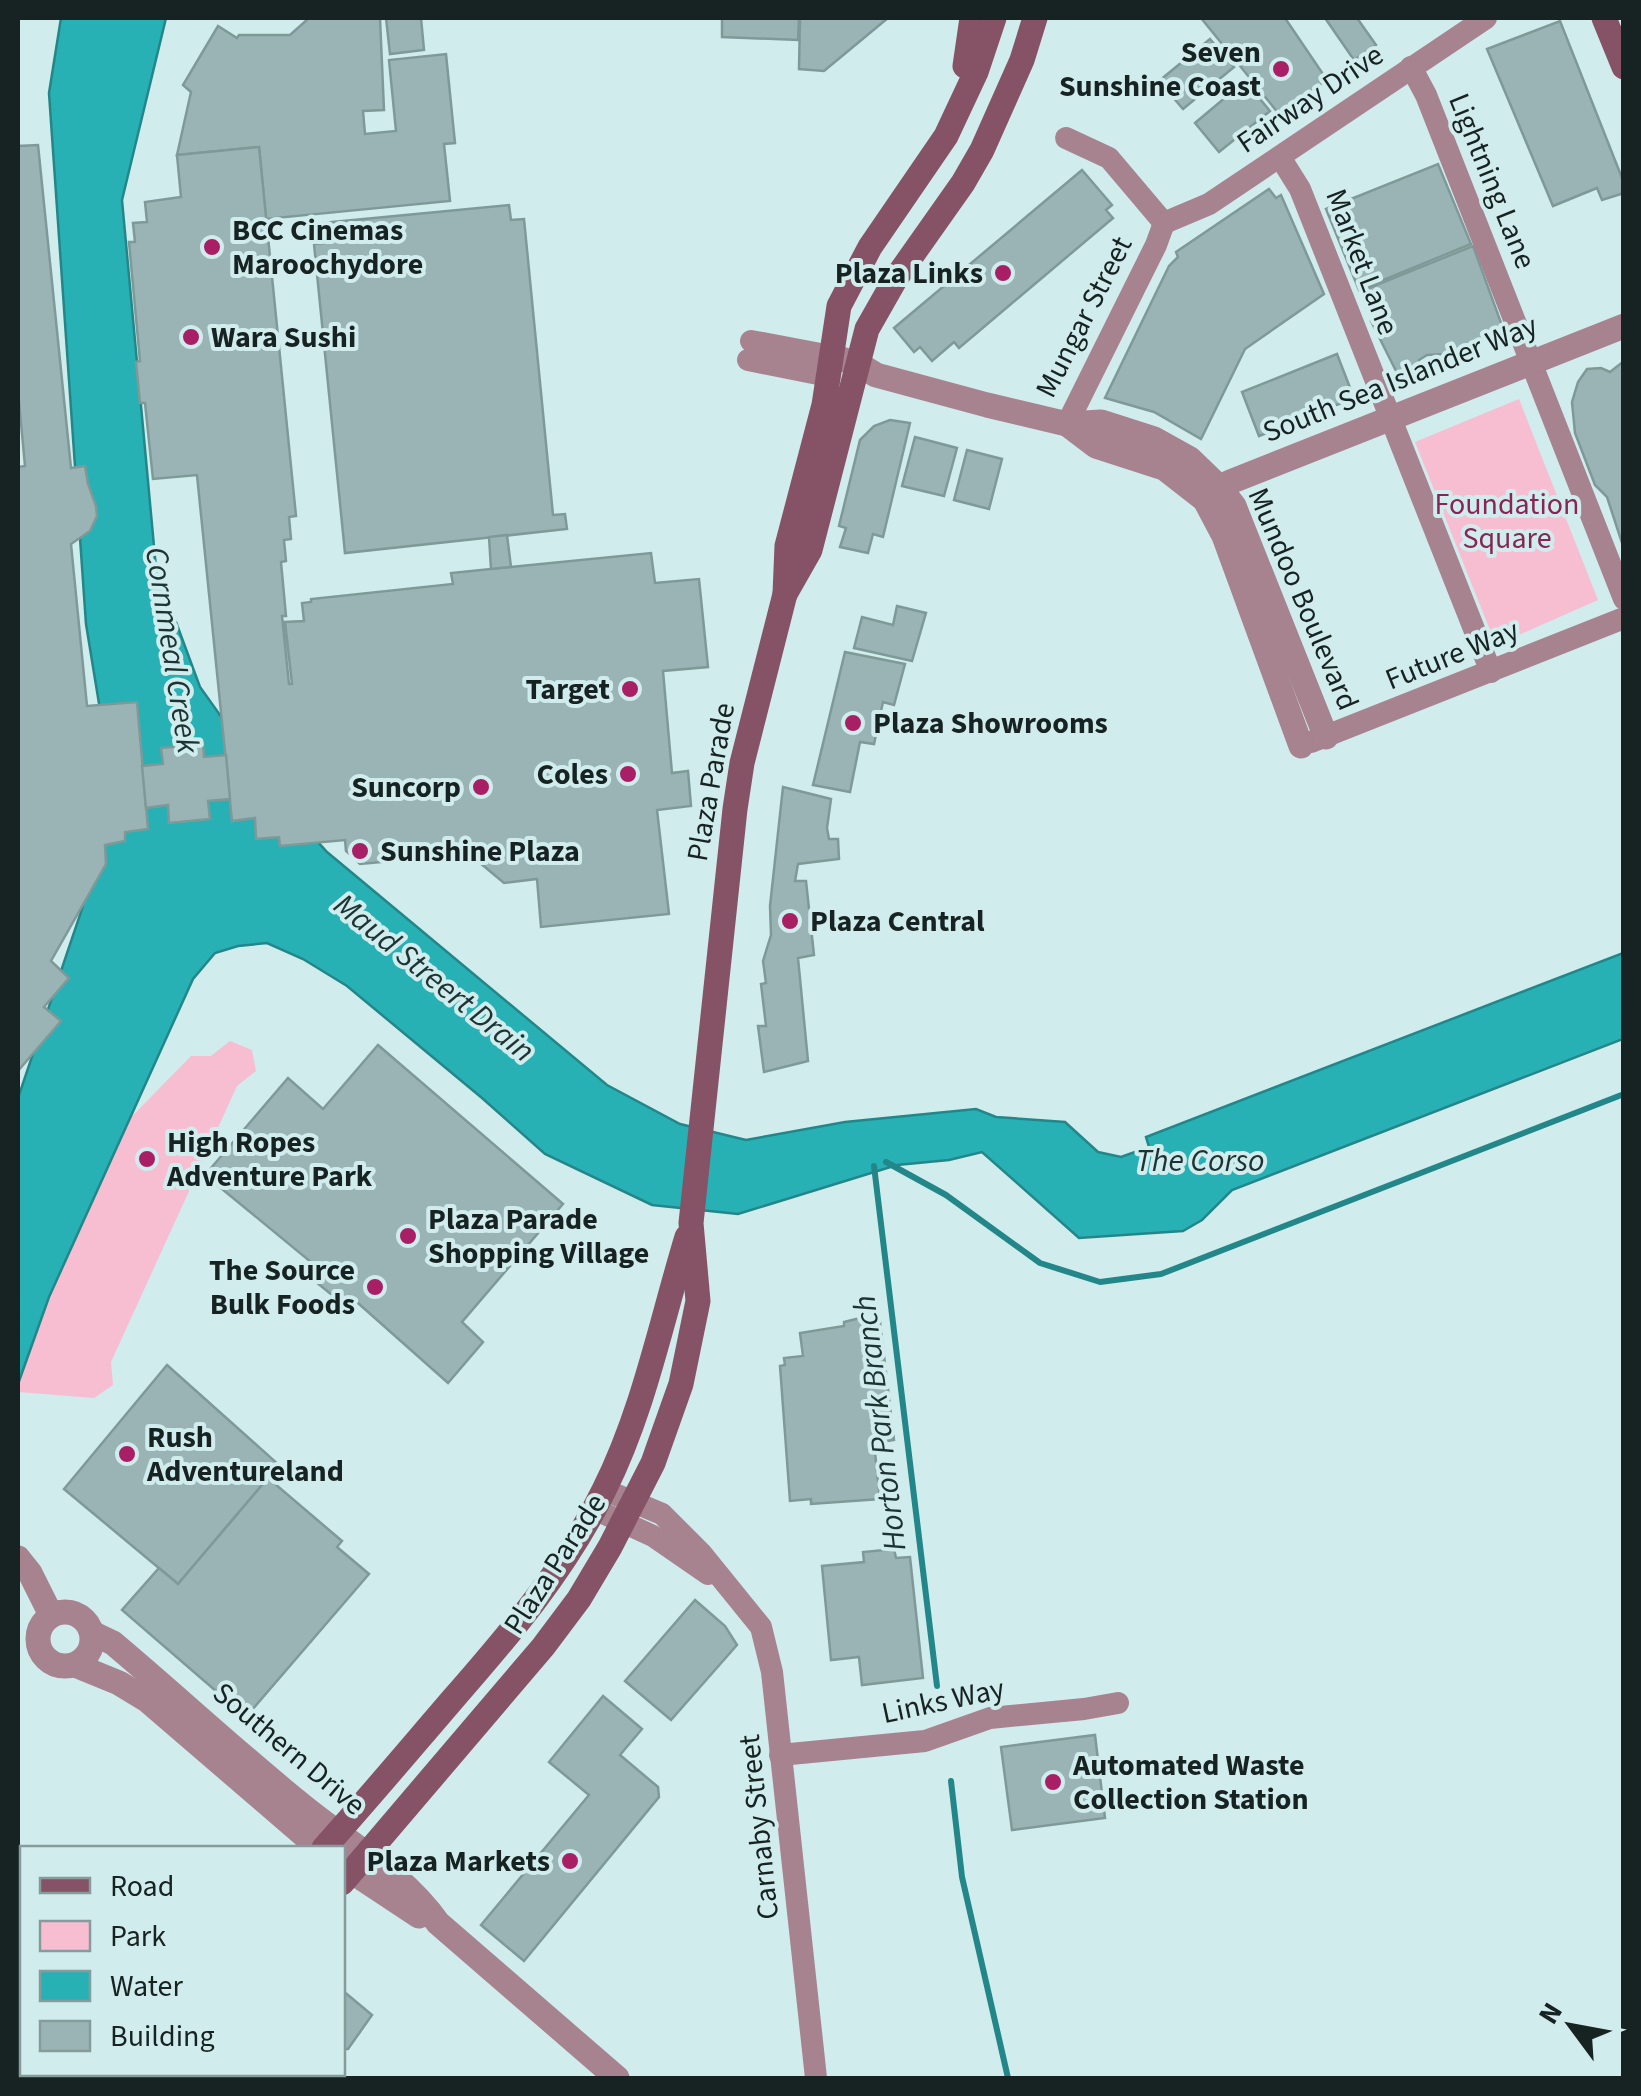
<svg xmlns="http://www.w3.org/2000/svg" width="1641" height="2096" font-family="'Source Sans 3',sans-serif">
  <rect width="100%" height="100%" fill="#d0ecec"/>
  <g fill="#f7bed2">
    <path d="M1519,399L1598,600L1496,645L1415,442Z"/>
    <path d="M230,1041L252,1050L256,1071L237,1086L111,1362L113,1385L94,1398L18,1392V1233L191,1056H211Z"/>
  </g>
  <g fill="#28b1b5" stroke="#238689" stroke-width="2.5">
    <path d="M61,18H166L122,200L156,568L200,687L282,802L327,852L607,1085L680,1124L746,1140L845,1122L976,1109L996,1117L1065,1122L1098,1152L1121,1157L1149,1147L1146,1137L1623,953V1039L1232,1190L1202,1220L1183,1231L1079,1238L982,1152L949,1160L897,1165L738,1214L652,1205L545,1154L482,1098L347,986L303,959L267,943L238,946L215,953L193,979L49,1297L18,1384V1098L82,909L107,791L104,734L86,624L49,93Z"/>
    <path d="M18,1939L22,1951V2074H69L70,2078H18Z"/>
  </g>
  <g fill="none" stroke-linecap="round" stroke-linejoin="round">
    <g stroke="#238689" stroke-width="6">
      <path d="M886,1162L946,1195L1040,1263L1100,1282L1161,1274L1624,1094"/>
      <path d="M874,1166L937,1686"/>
      <path d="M951,1781L962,1877L1008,2078"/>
    </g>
  </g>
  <g fill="#9ab4b5" stroke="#7f9999" stroke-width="2.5">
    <path d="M309,18H380L384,110L363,111L365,134L396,131L389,60L446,54L455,143L444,144L450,201L266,219L259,147L177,155L191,92L183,85L218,26L237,38L239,35H290Z"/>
    <path d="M386,18H421L424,50L390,54Z"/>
    <path d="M722,18H799L798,40L722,37Z"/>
    <path d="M800,18H888L824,71L799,69Z"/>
    <path d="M1201,18H1285L1327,80L1279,114Z"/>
    <path d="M1325,18H1357L1376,45L1354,60Z"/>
    <path d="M1560,21L1624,183V193L1602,200L1597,188L1553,206L1487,49Z"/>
    <path d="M1210,39L1234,67L1183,109L1159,81Z"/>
    <path d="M1245,81L1270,111L1219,152L1195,123Z"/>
    <path d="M38,145L71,468L85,466L88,484L96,506L97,516L90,531L71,544L87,706L137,702L148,829L125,832V841L105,845L106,864L51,961L69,978L44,1007L61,1021L18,1071V467L25,466L18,391V146Z"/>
    <path d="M259,147L296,516L289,517L291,539L284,540L286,561L281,562L286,616H282L289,684H292L285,622L304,621L302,603L311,602V599L453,584L451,573L651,553L655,583L699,579L708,667L663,671L672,773L688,771L691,806L657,810L669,914L541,927L537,879L504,883L479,862L477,843L423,848L424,858L360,864L346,851L345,840L280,846L279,837L256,839L255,818L232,821L197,475L153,479L145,403H140L136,362L140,361L129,242H135L133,223L147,222L145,202L181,197L177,155Z"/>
    <path d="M1438,164L1471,244L1359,290L1326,209Z"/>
    <path d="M1082,170L1112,205L1106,210L1113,218L959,348L954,342L932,361L920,347L914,352L894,328Z"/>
    <path d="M1269,189L1276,198L1281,195L1324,294L1245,349L1201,439L1154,412L1105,398L1169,266L1178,257L1176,252Z"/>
    <path d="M509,205L511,220L524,219L553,515L565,514L567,529L345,553L314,244L324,243L323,223Z"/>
    <path d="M1473,246L1504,331L1445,354L1427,355L1419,360L1420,364L1397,373L1371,321L1376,317L1364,290Z"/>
    <path d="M1459,353L1463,360L1407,383L1405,373Z"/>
    <path d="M1337,354L1354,398L1259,436L1242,392Z"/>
    <path d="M1624,361V549L1607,497L1595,485L1575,433L1572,402L1578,382L1587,369L1601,368L1610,372Z"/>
    <path d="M890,420L910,423L883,537L873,534L868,553L840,547L846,528L839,526L860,440L874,426Z"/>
    <path d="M915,437L957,448L944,496L902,486Z"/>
    <path d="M967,450L1002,459L989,509L954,500Z"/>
    <path d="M507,535L511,567L491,569L489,537Z"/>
    <path d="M897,606L926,613L912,661L854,648L862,617L893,625Z"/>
    <path d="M845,652L905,664L894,705L883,702L874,744L860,742L850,792L813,785Z"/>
    <path d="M203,744L204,757L226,755L230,799L208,801L210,819L169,823L168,805L146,808L142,766L163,764L161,748Z"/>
    <path d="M783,787L831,799L827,828L829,839H838L839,859L798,864L795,881H806L814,955L798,958L808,1061L764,1072L758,1026H766L761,984L766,983L763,961L771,935L770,906Z"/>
    <path d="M378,1045L563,1204L462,1322L483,1342L448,1383L350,1296L342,1303L311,1278L317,1267L205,1175L288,1078L323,1109Z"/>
    <path d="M860,1318L862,1325L880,1322L894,1440L874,1443L880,1499L811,1504V1499L790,1501L780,1366L785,1365L784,1358L803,1356L800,1333L844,1326V1322Z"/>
    <path d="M167,1365L279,1465L178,1584L64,1489Z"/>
    <path d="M268,1478L342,1541L337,1547L369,1574L246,1717L122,1610L159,1568L178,1584Z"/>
    <path d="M894,1549L896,1558L910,1557L923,1678L862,1685L859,1657L831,1660L822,1566L864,1562L863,1552Z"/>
    <path d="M695,1600L725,1626L737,1645L671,1720L625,1681Z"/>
    <path d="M603,1696L642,1729L620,1755L658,1787L659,1797L524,1961L481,1925L589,1795L549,1762Z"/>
    <path d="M1095,1735L1105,1818L1012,1830L1001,1747Z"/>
    <path d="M342,1990L372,2015L348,2049H342Z"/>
  </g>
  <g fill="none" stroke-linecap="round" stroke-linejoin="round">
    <g stroke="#a7828f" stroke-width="22">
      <path d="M1411,67L1426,95L1624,599"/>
      <path d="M1066,138L1109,158L1164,223"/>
      <path d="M1280,157L1300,189L1491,672"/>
      <path d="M1164,223L1209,204L1486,18"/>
      <path d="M751,341L831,356"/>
      <path d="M748,360L828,376"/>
      <path d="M1067,424L1156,245L1164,223"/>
      <path d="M1311,742L1624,618"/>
      <path d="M605,1490L662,1514L701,1553L761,1627L772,1672L816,2078"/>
      <path d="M594,1509L653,1536L708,1574"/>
      <path d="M780,1755L925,1741L990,1718L1084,1709L1118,1703"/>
    </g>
    <g stroke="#a7828f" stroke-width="25">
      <path d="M831,356L858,364L876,375L987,405L1067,424L1101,422L1154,439L1190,459L1220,488L1234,506L1326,737"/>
      <path d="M1067,424L1096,446L1164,468L1205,500L1224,536L1301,746"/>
      <path d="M1205,500L1230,482L1624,326"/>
      <path d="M18,1558L30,1573L51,1615"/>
      <circle cx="65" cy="1639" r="27"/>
      <path d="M92,1633L113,1643C176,1696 236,1752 299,1803C346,1842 403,1873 438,1923L617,2078"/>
      <path d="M75,1665L119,1683L147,1700L319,1848"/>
      <path d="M342,1865L419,1916"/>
    </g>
    <g stroke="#865266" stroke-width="25">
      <path d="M1604,18L1624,67"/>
      <path d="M965,66L972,18"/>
      <path d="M785,594L810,550L867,329L896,278L963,183L982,150L1022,60L1035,18"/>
      <path d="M324,1848C368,1799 410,1749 453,1699C510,1634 566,1568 604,1490C644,1410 661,1322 687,1237"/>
      <path d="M342,1883L543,1647L579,1599L610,1547L653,1463L681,1384L698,1301L691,1223L735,809L742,763L785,594L787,546L824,405L839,306L870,247L946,136L976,72L994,18"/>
      <path d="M135,2078L139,2074"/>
      <path d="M171,2078L176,2074"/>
    </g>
  </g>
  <g fill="#a81f65" stroke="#d0ecec" stroke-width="4">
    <circle cx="1281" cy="69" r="10"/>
    <circle cx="212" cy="247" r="10"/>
    <circle cx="1003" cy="273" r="10"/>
    <circle cx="191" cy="337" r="10"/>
    <circle cx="630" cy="689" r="10"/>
    <circle cx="853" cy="723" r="10"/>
    <circle cx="628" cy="774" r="10"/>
    <circle cx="481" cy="787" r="10"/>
    <circle cx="360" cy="851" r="10"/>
    <circle cx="790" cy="921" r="10"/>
    <circle cx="147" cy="1159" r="10"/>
    <circle cx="408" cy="1236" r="10"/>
    <circle cx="375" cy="1287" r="10"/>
    <circle cx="127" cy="1454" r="10"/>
    <circle cx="1053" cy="1782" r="10"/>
    <circle cx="570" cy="1861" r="10"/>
  </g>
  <g text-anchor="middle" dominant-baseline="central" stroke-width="8" stroke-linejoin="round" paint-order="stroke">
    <g font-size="30" font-weight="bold" fill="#172222" stroke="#d0ecec" text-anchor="start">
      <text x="1261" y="52" text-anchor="end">Seven<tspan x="1261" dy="34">Sunshine Coast</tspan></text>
      <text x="232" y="230">BCC Cinemas<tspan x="232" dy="34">Maroochydore</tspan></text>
      <text x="983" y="273" text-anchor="end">Plaza Links</text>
      <text x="211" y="337">Wara Sushi</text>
      <text x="610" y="689" text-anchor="end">Target</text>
      <text x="873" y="723">Plaza Showrooms</text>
      <text x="608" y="774" text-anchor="end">Coles</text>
      <text x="461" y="787" text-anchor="end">Suncorp</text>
      <text x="380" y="851">Sunshine Plaza</text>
      <text x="810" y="921">Plaza Central</text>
      <text x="167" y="1142">High Ropes<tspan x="167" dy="34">Adventure Park</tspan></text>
      <text x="428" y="1219">Plaza Parade<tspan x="428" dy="34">Shopping Village</tspan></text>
      <text x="355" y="1270" text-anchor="end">The Source<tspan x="355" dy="34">Bulk Foods</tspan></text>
      <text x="147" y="1437">Rush<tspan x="147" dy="34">Adventureland</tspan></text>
      <text x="1073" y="1765">Automated Waste<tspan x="1073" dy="34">Collection Station</tspan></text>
      <text x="550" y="1861" text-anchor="end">Plaza Markets</text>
    </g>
    <g font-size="30" fill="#172222" stroke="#d0ecec">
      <text transform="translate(1310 99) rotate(-34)">Fairway Drive</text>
      <text transform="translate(1492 181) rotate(68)">Lightning Lane</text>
      <text transform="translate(1362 262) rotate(69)">Market Lane</text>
      <text transform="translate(1084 317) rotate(-63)">Mungar Street</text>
      <text transform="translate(1400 379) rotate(-22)">South Sea Islander Way</text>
      <text transform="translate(1303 599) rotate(67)">Mundoo Boulevard</text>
      <text transform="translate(1452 655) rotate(-22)">Future Way</text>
      <text transform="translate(711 782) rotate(-80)">Plaza Parade</text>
      <text transform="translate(555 1564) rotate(-57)">Plaza Parade</text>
      <text transform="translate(943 1701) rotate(-12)">Links Way</text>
      <text transform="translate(289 1749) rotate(40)">Southern Drive</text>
      <text transform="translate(759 1827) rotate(-96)">Carnaby Street</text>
    </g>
    <g font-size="30" fill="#882554" stroke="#d0ecec">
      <text x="1507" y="504">Foundation<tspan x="1507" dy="34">Square</tspan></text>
    </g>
    <g font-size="32" font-style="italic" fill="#1d3333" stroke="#d0ecec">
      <text transform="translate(172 650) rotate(81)">Cornmeal Creek</text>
      <text transform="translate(434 978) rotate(39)">Maud Streert Drain</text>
      <text x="1200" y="1161">The Corso</text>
      <text transform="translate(880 1423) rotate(-97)">Horton Park Branch</text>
    </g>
  </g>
  <rect width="1641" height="2096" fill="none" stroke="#172222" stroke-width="40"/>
  <rect x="20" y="1846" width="325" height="230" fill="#d0ecec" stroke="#869b9b" stroke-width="2.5"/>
  <rect x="40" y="1878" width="50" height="15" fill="#865266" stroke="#869b9b" stroke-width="2.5"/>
  <text x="110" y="1896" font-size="30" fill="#172222">Road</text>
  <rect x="40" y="1921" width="50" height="30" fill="#f7bed2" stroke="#869b9b" stroke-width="2.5"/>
  <text x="110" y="1946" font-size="30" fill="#172222">Park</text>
  <rect x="40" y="1971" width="50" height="30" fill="#28b1b5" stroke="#869b9b" stroke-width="2.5"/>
  <text x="110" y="1996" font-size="30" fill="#172222">Water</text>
  <rect x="40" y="2021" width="50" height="30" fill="#9ab4b5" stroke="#869b9b" stroke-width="2.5"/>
  <text x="110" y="2046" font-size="30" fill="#172222">Building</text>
  <g transform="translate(1571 2026) rotate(302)" stroke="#d0ecec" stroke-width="8" paint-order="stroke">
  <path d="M0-8L18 38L0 25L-18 38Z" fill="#172222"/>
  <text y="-15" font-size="28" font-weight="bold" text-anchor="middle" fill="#172222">N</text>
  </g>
</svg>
